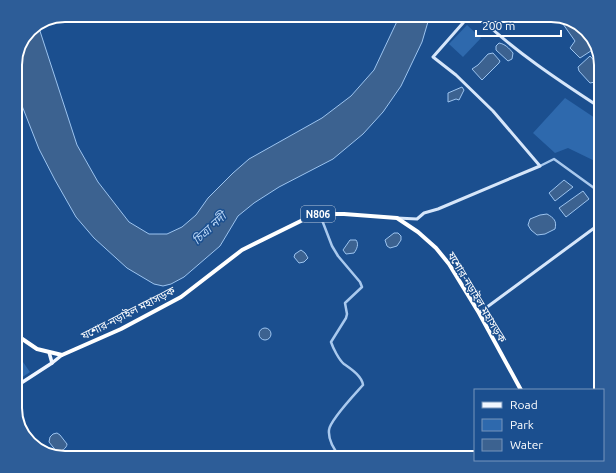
<svg xmlns="http://www.w3.org/2000/svg" width="616" height="473" font-family="Ubuntu,'Noto Sans Bengali',sans-serif">
  <rect width="100%" height="100%" fill="#1b4f8f"/>
  <g fill="#2e69ad">
    <path d="M467,25L481,38L463,57L449,44Z"/>
    <path d="M565,98L601,122V164L568,148L555,153L533,133Z"/>
    <path d="M15,345L19,348L16,352L30,372L15,382Z"/>
  </g>
  <g fill="#3c6290" stroke="#9cc4f0">
    <path d="M400,15H430L422,42L401,86L383,112L363,134L333,159L279,187L254,203L238,216L220,246L184,277L171,284L163,286L154,284L127,268L94,238L76,217L55,180L39,149L15,88V61L32,28L38,25L77,145L98,182L129,222L149,234H167L182,227L196,215L208,198L233,173L249,159L322,118L351,96L374,70Z"/>
    <path d="M558,17L582,25L596,43L597,47L580,58L570,48L575,41Z"/>
    <path d="M499,43C505,44 509,48 513,53L512,59L508,61L496,50V46Z"/>
    <path d="M493,53L500,61L499,63L482,80L472,69L478,65L488,54Z"/>
    <path d="M590,56L601,68V77L595,82L590,83L579,71L578,67Z"/>
    <path d="M462,87L464,90L459,100L456,99L448,102V93Z"/>
    <path d="M564,180L573,187L555,201L549,193Z"/>
    <path d="M583,191L589,199L566,217L559,208Z"/>
    <path d="M547,214C554,218 557,221 555,229L545,234L537,235L531,230L528,225L530,219L540,215Z"/>
    <path d="M394,233H398L401,236V240L397,246L390,248L387,246L385,240Z"/>
    <path d="M350,240H356C359,244 357,249 354,253L346,254L343,250Z"/>
    <path d="M301,250L305,253L308,258L304,262L299,263L294,257L295,254Z"/>
    <circle cx="265" cy="334" r="6"/>
    <path d="M57,433L60,435L67,444C67,448 61,452 57,452L49,442L50,437L53,434Z"/>
  </g>
  <g fill="none" stroke-linecap="round" stroke-linejoin="round">
    <g stroke="#a9c9ee" stroke-width="2.5">
      <path d="M540,166L554,159L601,193"/>
      <path d="M322,214V220L332,246L338,256L360,282L362,287L345,303L347,314L346,318L331,342C333,348 339,360 344,364C351,369 362,376 363,385C356,393 330,420 329,430C328,440 335,451 341,458"/>
    </g>
    <g stroke="#d6e6fa" stroke-width="3">
      <path d="M477,15C514,51 558,80 601,108"/>
      <path d="M397,218L417,219L424,213L438,209L540,166L493,111L456,75L433,57L470,15"/>
      <path d="M479,313L601,223"/>
    </g>
    <g stroke="#f0f6ff" stroke-width="3.5">
      <path d="M49,352L52,363"/>
      <path d="M15,387L52,363L62,355"/>
    </g>
    <path stroke="#fff" stroke-width="4" d="M15,334L37,349L62,355L121,329L181,297L242,250L315,214H344L397,218L418,232L436,248L449,264L479,313L521,390"/>
  </g>
  <g text-anchor="middle" dominant-baseline="central" stroke-width="3" stroke-linejoin="round" paint-order="stroke">
    <rect fill="#1b4f8f" stroke="#bbcadd" stroke-width="1" x="301" y="206" width="34" height="16" rx="3"/>
    <g font-size="10" font-weight="bold" fill="#fff">
      <text x="318" y="214">N806</text>
    </g>
    <g font-size="11" fill="#fff" stroke="#1b4f8f">
      <text transform="translate(477 297) rotate(59)">যশোর-নড়াইল মহাসড়ক</text>
      <text transform="translate(128 313) rotate(-27)">যশোর-নড়াইল মহাসড়ক</text>
    </g>
    <g font-size="12" font-style="italic" fill="#b5d3f5" stroke="#1b4f8f">
      <text transform="translate(209 228) rotate(-43)">চিত্রা নদী</text>
    </g>
  </g>
  <path d="M0 0H616V473H0ZM65 22H551A43 43 0 0 1 594 65V408A43 43 0 0 1 551 451H65A43 43 0 0 1 22 408V65A43 43 0 0 1 65 22Z" fill="#2d5d98" fill-rule="evenodd"/>
  <path fill="none" stroke="#fff" stroke-width="2" d="M65 22H551A43 43 0 0 1 594 65V408A43 43 0 0 1 551 451H65A43 43 0 0 1 22 408V65A43 43 0 0 1 65 22Z"/>
  <rect x="474" y="389" width="130" height="72" fill="#1b4f8f" stroke="#7695bc"/>
  <rect x="482" y="402" width="20" height="6" fill="#f0f6ff" stroke="#7695bc"/>
  <text x="510" y="409" font-size="12" fill="#ffffff">Road</text>
  <rect x="482" y="419" width="20" height="12" fill="#2e69ad" stroke="#7695bc"/>
  <text x="510" y="429" font-size="12" fill="#ffffff">Park</text>
  <rect x="482" y="439" width="20" height="12" fill="#3c6290" stroke="#7695bc"/>
  <text x="510" y="449" font-size="12" fill="#ffffff">Water</text>
  <path d="M476 30v6h85v-6" fill="none" stroke="#ffffff" stroke-width="2"/>
  <text x="482" y="30" font-size="12" fill="#ffffff" stroke="#1b4f8f" stroke-width="3" paint-order="stroke">200 m</text>
</svg>
